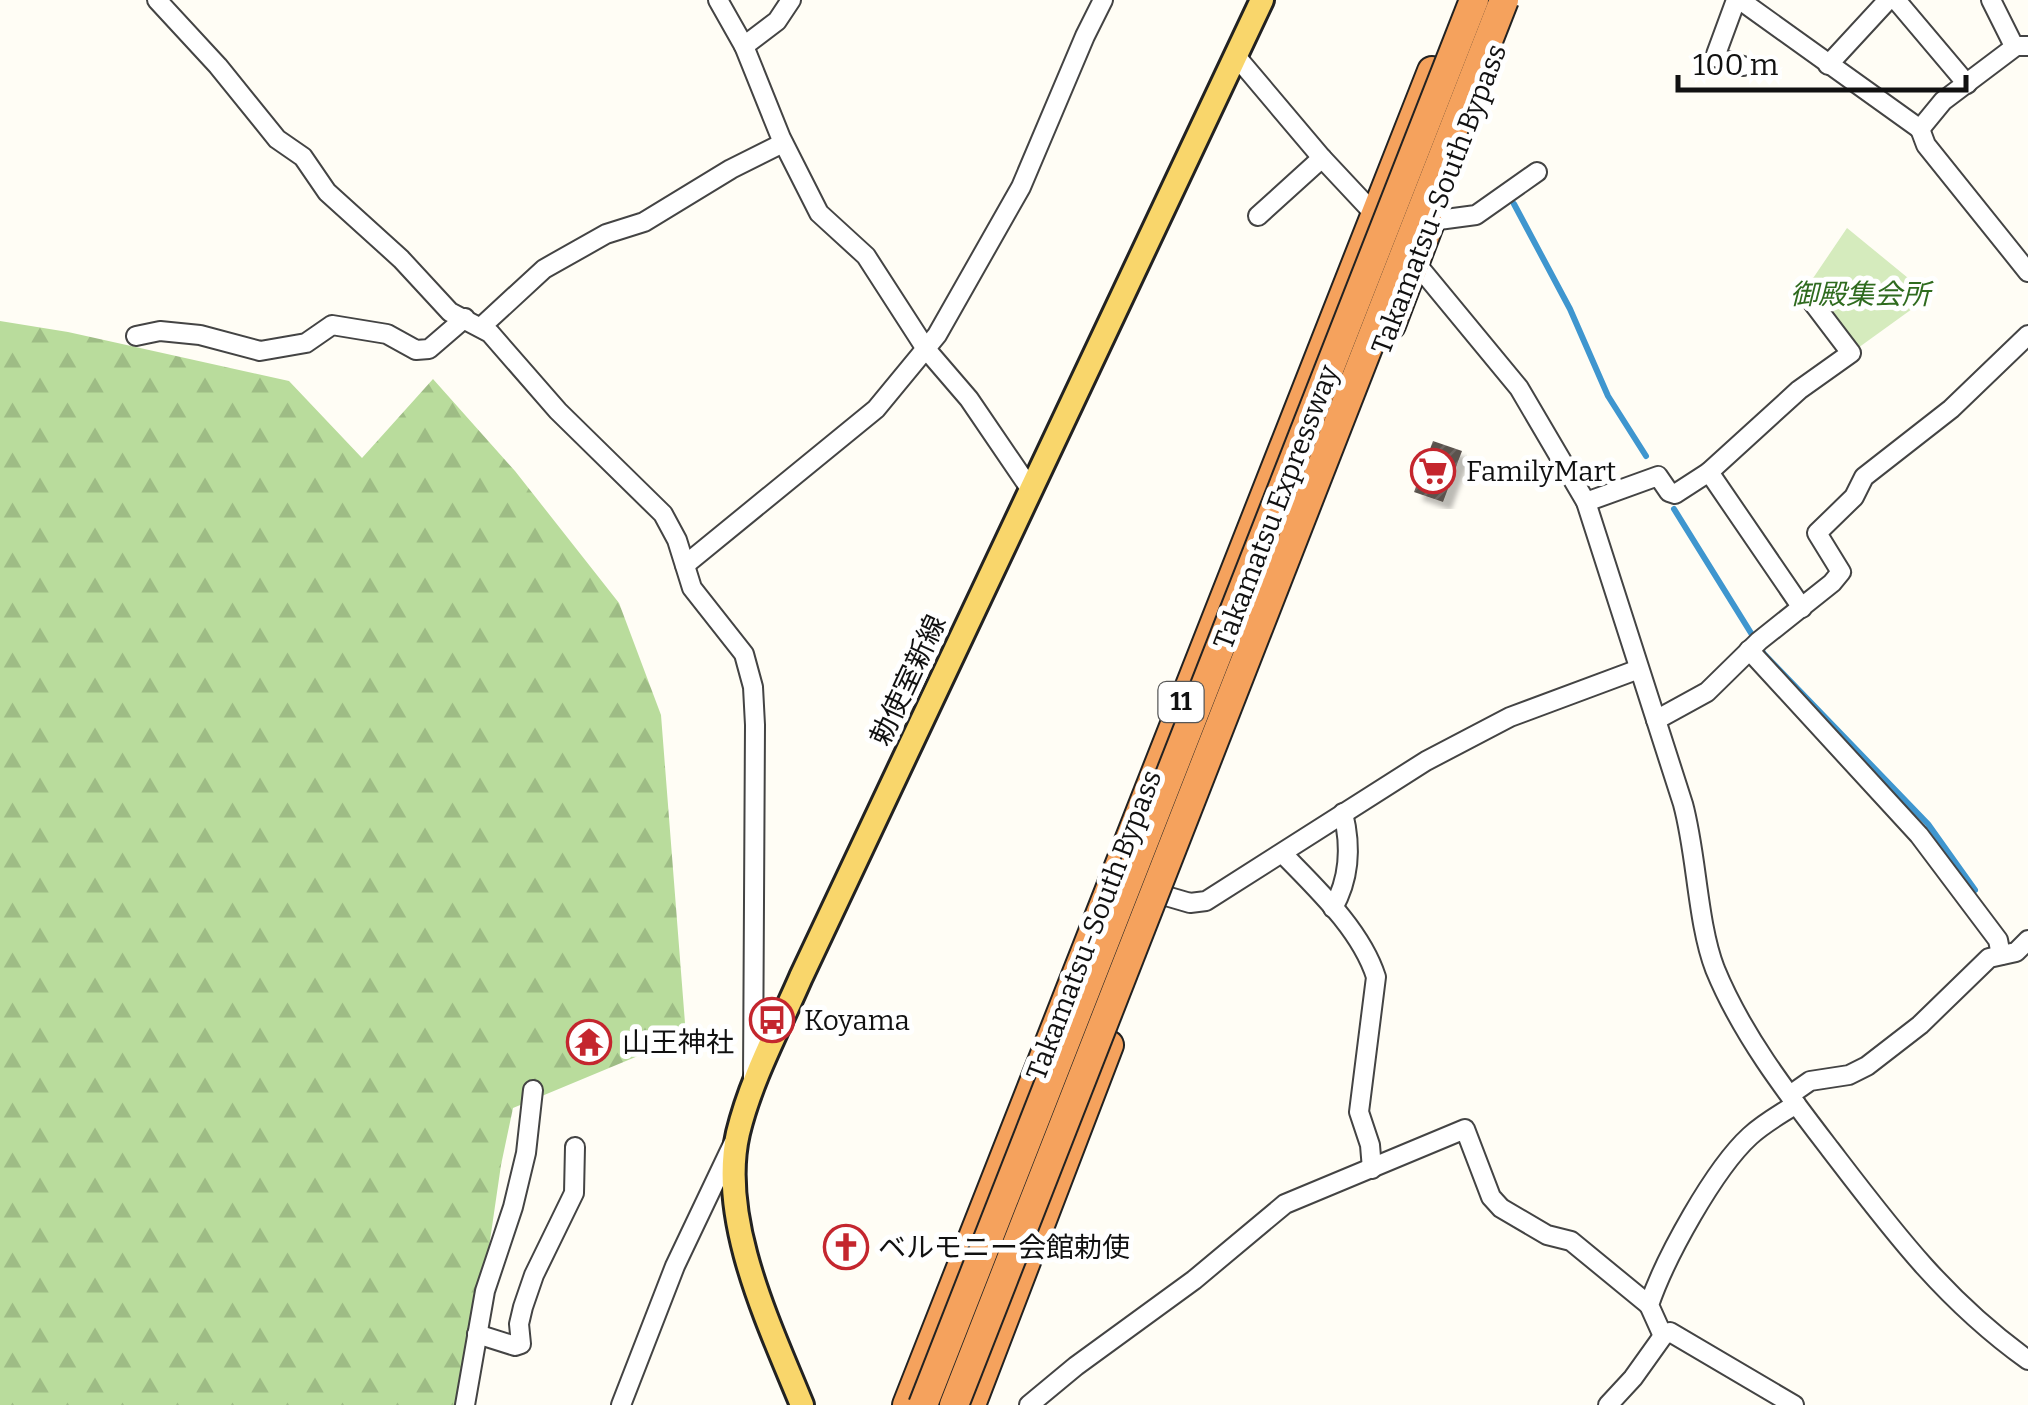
<svg xmlns="http://www.w3.org/2000/svg" width="2028" height="1405" font-family="Bitter,'Noto Sans JP',serif">
  <defs>
    <pattern id="forest-firs" width="22" height="20" patternUnits="userSpaceOnUse" patternTransform="scale(2.5)"><rect width="22" height="20" fill="#b9dc9c"/><path d="M5 1l3.5 6h-7zM16 11l3.5 6h-7z" fill="#9ebc85"/></pattern>
    <pattern id="building-hatch" width="6" height="6" patternUnits="userSpaceOnUse" patternTransform="scale(2.5)"><rect width="6" height="6" fill="#5a524d"/><path d="M-1 1l2-2M0 6l6-6M5 7l2-2" fill="none" stroke="#6d6662"/></pattern>
    <filter id="shadow"><feDropShadow dx="8" dy="8" stdDeviation="2.5" flood-color="#0004"/></filter>
  </defs>
  <rect width="100%" height="100%" fill="#fffdf5"/>
  <path fill="url(#forest-firs)" d="M0,321L68,332L289,381L362,458L433,379L515,471L619,603L661,715L686,1036L513,1108L501,1165L466,1405H0Z"/>
  <path fill="#d5ebbd" d="M1847,228L1930,296L1851,353L1810,299L1801,296Z"/>
  <g fill="none" stroke-linecap="round" stroke-linejoin="round">
    <g stroke="#3f96cf" stroke-width="6">
      <path d="M1514,204L1570,309L1608,396L1646,456"/>
      <path d="M1674,509L1764,654L1928,824L1975,890"/>
    </g>
  </g>
  <path fill="url(#building-hatch)" filter="url(#shadow)" d="M1433,441L1462,451L1443,502L1414,492Z"/>
  <g fill="none" stroke-linecap="round" stroke-linejoin="round">
    <defs>
      <g id="minor">
        <path d="M157,0L218,66L277,139L303,157L327,192L401,259L450,312L490,333L558,411L663,514L677,540L692,588L744,654L753,687L755,725L753,1078"/>
        <path d="M718,0L744,46L781,138L819,213L866,256L926,349L969,399L1031,490"/>
        <path d="M1736,0L1715,57L1743,66"/>
        <path d="M1740,0L1920,129L1943,101L2016,46"/>
        <path d="M1896,0L1967,84"/>
        <path d="M1991,0L2012,42L2016,46H2027"/>
        <path d="M744,46L777,21L791,0"/>
        <path d="M1235,55L1322,158L1381,221"/>
        <path d="M1828,65L1888,0"/>
        <path d="M1920,129L1926,145L2028,272"/>
        <path d="M1258,216L1322,158"/>
        <path d="M1431,221L1476,215L1537,172"/>
        <path d="M1410,256L1519,388L1586,502L1683,804C1697,855 1697,922 1715,969C1742,1035 1787,1093 1830,1149C1892,1230 1944,1300 2028,1360"/>
        <path d="M481,327L544,269L606,234L644,222L731,169L783,143"/>
        <path d="M136,336L160,331L200,335L260,351L306,343L332,325L387,334L416,350L429,349L465,318"/>
        <path d="M1709,472L1799,390L1851,353L1810,299"/>
        <path d="M1586,502L1658,476L1669,492L1675,494L1709,472L1802,608"/>
        <path d="M685,565L876,409L937,335L1021,187L1085,36L1103,0"/>
        <path d="M1749,650L1919,835L1998,940L2001,955"/>
        <path d="M1656,720L1707,692L1759,641L1832,583L1841,572L1817,533L1854,497L1864,477L1951,409L2028,335"/>
        <path d="M1283,854C1317,889 1361,930 1376,977L1359,1112L1370,1145L1372,1169"/>
        <path d="M1166,896L1190,903L1206,901L1426,761L1510,717L1639,669"/>
        <path d="M1333,908C1350,878 1351,845 1343,813"/>
        <path d="M1790,1095L1810,1081L1849,1075L1867,1066L1920,1025L1989,958L2016,952L2028,940"/>
        <path d="M477,1334L515,1346L521,1344L519,1324L523,1307L534,1275L574,1193L575,1147"/>
        <path d="M1663,1336L1649,1305C1665,1258 1714,1169 1750,1136C1764,1123 1781,1114 1796,1104"/>
        <path d="M465,1405L485,1291L513,1207L526,1153L533,1090"/>
        <path d="M621,1405L675,1266L733,1144"/>
        <path d="M1029,1405L1076,1366L1194,1280L1285,1204L1465,1129L1491,1197L1501,1208L1547,1235L1571,1241L1649,1305"/>
        <path d="M1608,1405L1633,1378L1663,1336L1670,1332L1794,1405"/>
      </g>
      <path id="major" d="M802,1405C770,1326 718,1220 738,1133C751,1079 779,1028 801,977L1262,0"/>
      <g id="highway">
        <path d="M1391,325L1429,225"/>
        <path d="M907,1405L1432,71"/>
        <path d="M971,1405L1109,1045"/>
      </g>
    </defs>
    <use href="#minor" stroke="#444" stroke-width="22"/>
    <use href="#major" stroke="#222" stroke-width="28"/>
    <use href="#highway" stroke="#222" stroke-width="32"/>
    <use href="#minor" stroke="#fff" stroke-width="18"/>
    <use href="#major" stroke="#f9d66b" stroke-width="22"/>
    <use href="#highway" stroke="#f5a25d" stroke-width="28"/>
    <defs>
      <g id="highway-bridge">
        <path d="M923,1405L1474,0"/>
        <path d="M954,1405L1504,0"/>
      </g>
    </defs>
    <use href="#highway-bridge" stroke="#222" stroke-width="32" stroke-linecap="butt"/>
    <use href="#highway-bridge" stroke="#f5a25d" stroke-width="28"/>
  </g>
  <defs>
    <symbol id="supermarket-ring" viewBox="-11 -11 22 22"><circle r="9.5" fill="#fff" stroke="#c4262e" stroke-width="1.5"/><path d="M-6-5.5h2.5l.6 2H6L4.5 2H-2.5L-4.4-4H-6ZM-1.5 3.2a1.3 1.3 0 1 0 .1 0ZM3 3.2a1.3 1.3 0 1 0 .1 0Z" fill="#c4262e"/></symbol>
    <symbol id="bus-ring" viewBox="-11 -11 22 22"><circle r="9.5" fill="#fff" stroke="#c4262e" stroke-width="1.5"/><path d="M-5-6H5V4H4V6H2V4H-2V6H-4V4H-5ZM-3.5-4V0h7V-4ZM-3.5 1.2v1.5H-2V1.2ZM2 1.2v1.5H3.5V1.2Z" fill="#c4262e"/></symbol>
    <symbol id="temple-ring" viewBox="-11 -11 22 22"><circle r="9.5" fill="#fff" stroke="#c4262e" stroke-width="1.5"/><path d="M0-6L5-2H3V0L6.5 2.5H4V6H1.5V3h-3V6H-4V2.5H-6.5L-3 0V-2H-5Z" fill="#c4262e"/></symbol>
    <symbol id="church-ring" viewBox="-11 -11 22 22"><circle r="9.5" fill="#fff" stroke="#c4262e" stroke-width="1.5"/><path d="M-1.2-6h2.4v3.5h3.3v2.4h-3.3V6h-2.4V-.1h-3.3v-2.4h3.3Z" fill="#c4262e"/></symbol>
  </defs>
  <g fill-rule="evenodd">
    <use href="#supermarket-ring" x="1408" y="446" width="50" height="50"/>
    <use href="#bus-ring" x="747" y="995" width="50" height="50"/>
    <use href="#temple-ring" x="564" y="1017" width="50" height="50"/>
    <use href="#church-ring" x="821" y="1222" width="50" height="50"/>
  </g>
  <g text-anchor="middle" dominant-baseline="central" stroke-width="10" stroke-linejoin="round" paint-order="stroke">
    <rect fill="#fff" stroke="#585858" stroke-width="2.5" x="1158.5" y="682" width="45" height="40" rx="8"/>
    <g font-size="25" font-weight="bold" fill="#111">
      <text x="1181" y="702">11</text>
    </g>
    <g font-size="28" fill="#111" stroke="#fff">
      <text transform="translate(1439 199) rotate(-69)">Takamatsu-South Bypass</text>
      <text transform="translate(1276 507) rotate(-69)">Takamatsu Expressway</text>
      <text transform="translate(908 680) rotate(-65)">勅使室新線</text>
      <text transform="translate(1094 925) rotate(-69)">Takamatsu-South Bypass</text>
    </g>
    <g font-size="28" font-style="italic" fill="#2f6b1f" stroke="#fff">
      <text x="1860" y="294">御殿集会所</text>
    </g>
    <g font-size="28" fill="#111" stroke="#fff" text-anchor="start">
      <text x="1466" y="471">FamilyMart</text>
      <text x="804" y="1020">Koyama</text>
      <text x="622" y="1042">山王神社</text>
      <text x="878" y="1247">ベルモニー会館勅使</text>
    </g>
  </g>
  <path d="M1678 75v15h288v-15" fill="none" stroke="#111111" stroke-width="5"/>
  <text x="1693" y="75" font-size="30" fill="#111111" stroke="#ffffff" stroke-width="8" paint-order="stroke">100 m</text>
</svg>
